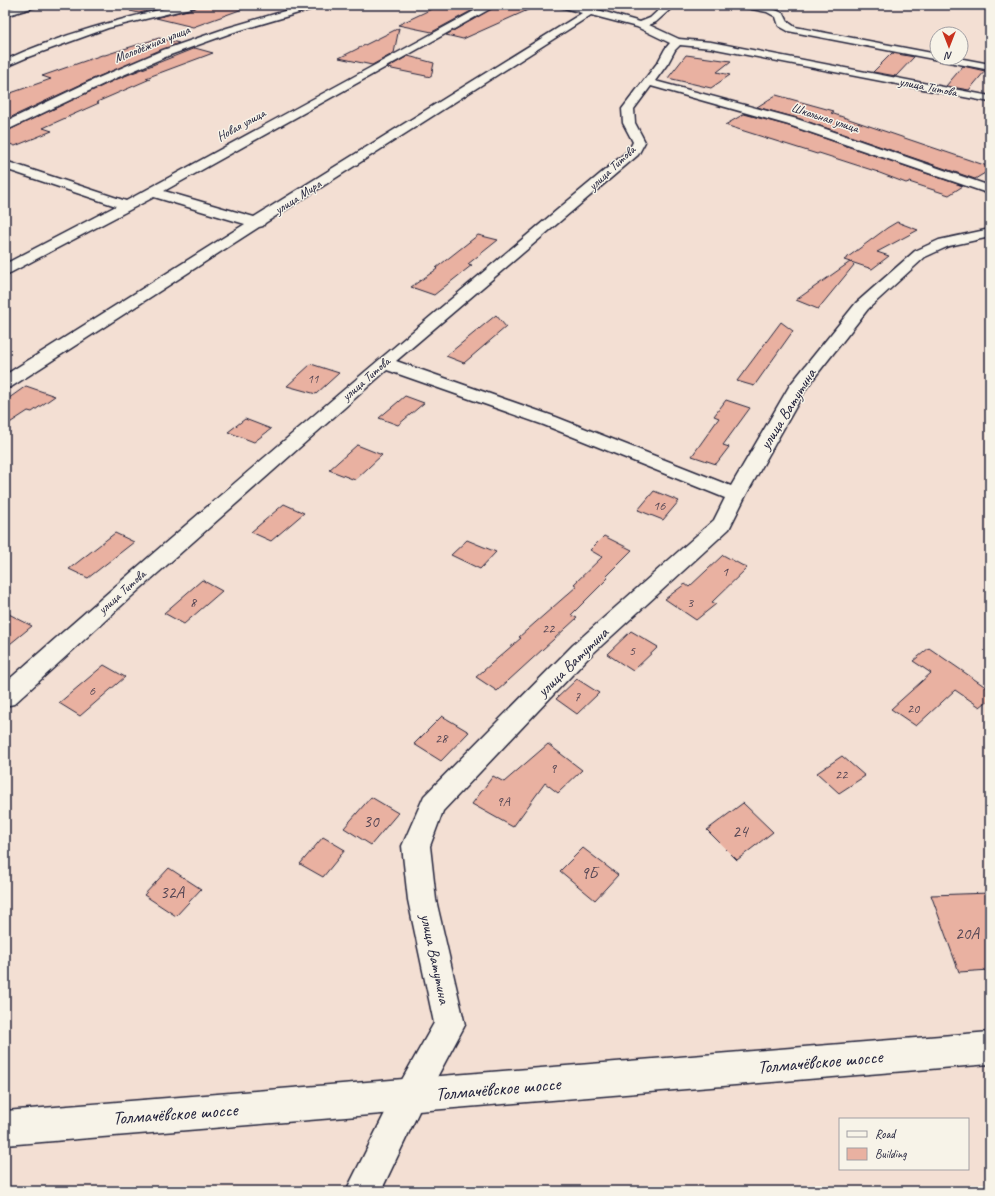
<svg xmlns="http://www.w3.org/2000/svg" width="995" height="1196" font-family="Caveat,sans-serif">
  <rect width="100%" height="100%" fill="#f3dfd3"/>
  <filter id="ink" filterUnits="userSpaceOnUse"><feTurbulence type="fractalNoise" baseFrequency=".025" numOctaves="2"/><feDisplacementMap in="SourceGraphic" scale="8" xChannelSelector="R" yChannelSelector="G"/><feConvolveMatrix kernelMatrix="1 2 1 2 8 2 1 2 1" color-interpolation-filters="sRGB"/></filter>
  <g filter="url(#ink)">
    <g fill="#e9b1a1" stroke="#22223b">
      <path d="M130,5H174L139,13L130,11Z"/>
      <path d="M198,5H248V7L193,27L156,18L195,8Z"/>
      <path d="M440,5H482L432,32L398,25Z"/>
      <path d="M498,5H539L463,39L446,35Z"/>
      <path d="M399,28L394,53L372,65L339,58Z"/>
      <path d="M159,38L179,43L88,81L5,120V95L51,79L42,76L102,55H105Z"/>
      <path d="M195,48L213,53L146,78L150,79L97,102L99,103L43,128L52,131L15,146L5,142V132L115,80Z"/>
      <path d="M892,53L914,57L896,76L873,72Z"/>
      <path d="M686,55L731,61L717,72L730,75L711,88L668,78Z"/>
      <path d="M408,56L434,63L431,77L387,68Z"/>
      <path d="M963,66L985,71L969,90L946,86Z"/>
      <path d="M776,95L834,111L831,113L990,167V170L975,179L797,118L757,107Z"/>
      <path d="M744,114L789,126L963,186L949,195L909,182L906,183L877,172H878L819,153L817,154L725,125Z"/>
      <path d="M897,222L918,230L877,252L889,256L872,269L851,262L854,265L818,309L796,300L850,262L844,260L887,228Z"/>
      <path d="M478,235L498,240L468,264L472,265L434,295L411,287L437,269L436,268Z"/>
      <path d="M496,315L506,327L464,363L446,356Z"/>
      <path d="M781,322L793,331L754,386L737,381Z"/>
      <path d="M311,364L339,373L316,394L287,386Z"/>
      <path d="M26,386L55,396L32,412L28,411L5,426V401Z"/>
      <path d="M405,396L424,403L398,425L379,418Z"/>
      <path d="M726,400L750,408L723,445L729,447L716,464L692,456L719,418L714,416Z"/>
      <path d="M245,419L271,429L254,442L228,432Z"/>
      <path d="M357,445L382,455L355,480L329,470Z"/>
      <path d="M654,491L679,501L663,520L638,510Z"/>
      <path d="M284,504L304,513L271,541L251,532Z"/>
      <path d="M115,533L134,542L88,578L69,569Z"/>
      <path d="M604,536L632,550L605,577L608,578L571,615L577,618L497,691L476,677L521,638L519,637L577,586L574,584L602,557L590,550Z"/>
      <path d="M467,540L496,552L480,569L451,555Z"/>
      <path d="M723,555L747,568L712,602L716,604L696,620L665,599L685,584L689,587Z"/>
      <path d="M202,580L222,591L184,624L164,613Z"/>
      <path d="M5,612L32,626L5,648Z"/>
      <path d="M631,631L658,647L633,671L607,654Z"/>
      <path d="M929,648L990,690V699L980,707L955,690L916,726L891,709L931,673L913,661Z"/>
      <path d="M104,665L125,677L80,716L59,703Z"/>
      <path d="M577,679L599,693L577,714L556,699Z"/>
      <path d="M442,716L469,732L441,761L414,744Z"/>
      <path d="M548,744L582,770L558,793L545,783L513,827L472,804L493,776L504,782Z"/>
      <path d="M842,756L865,776L839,793L817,773Z"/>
      <path d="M371,797L398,813L371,845L344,828Z"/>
      <path d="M743,803L773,832L737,860L707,830Z"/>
      <path d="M323,837L345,850L323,877L300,864Z"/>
      <path d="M583,848L618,875L595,900L560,871Z"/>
      <path d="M169,868L201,889L176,916L144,895Z"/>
      <path d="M990,893V970L959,972L931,895Z"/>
    </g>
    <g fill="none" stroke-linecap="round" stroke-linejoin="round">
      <defs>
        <g id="minor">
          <path d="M22,5H37L35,7L5,16V10Z"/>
          <path d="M180,5H197L195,7L108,28L28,57L5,67V60C61,34 121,19 180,5Z"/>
          <path d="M305,5H321L319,7L234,32L170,55L114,79L5,131V122L89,82L163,50L227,28Z"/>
          <path d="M485,5H497L164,191L254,217L582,13L561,7L559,5H575L591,8L640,22L650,18L664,5H675L656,22L649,25L679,39L711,42L990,96V102L711,48L680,45L675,50L668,63L655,81L797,119L990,186V194L789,125L651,86L634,109L635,123L645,142L638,155L396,361L556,417L731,486L790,385L856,303L915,251L939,240L990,229V237L949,246L925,257L868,309L807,387L746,495L729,529L589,657L443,811L430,846L436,900L465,1025L421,1107L381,1191H346L399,1085L434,1023L408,900L402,846L424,796L573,645L714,520L725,498L544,425L387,370L132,596L14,704L5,706V683C210,502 419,325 629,150L633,142L623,123L622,109L658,62L665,49L670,43L637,27L591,15L265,223L263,226L259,227L11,387L5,388V375L245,224L154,197L10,273L5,275V264L116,206L5,169V161L126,201Z"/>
          <path d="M740,5C757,5 770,6 784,14L788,22L795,27L937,54V58H958L990,64V70L788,31L779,26L776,17L767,12L742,7Z"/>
        </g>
        <path id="primary" d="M990,1032V1064L5,1145V1111Z"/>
      </defs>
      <use href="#minor" stroke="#22223b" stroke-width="3"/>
      <use href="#primary" stroke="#22223b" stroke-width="3"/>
      <use href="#minor" fill="#f7f3e8" fill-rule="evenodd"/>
      <use href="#primary" fill="#f7f3e8" fill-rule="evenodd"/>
    </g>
  </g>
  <g text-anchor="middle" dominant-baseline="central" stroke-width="3" stroke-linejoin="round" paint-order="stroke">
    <g font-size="12" fill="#544654">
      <text x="313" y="379">11</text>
    </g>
    <g font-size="13" fill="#22223b" stroke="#f7f3e8">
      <text transform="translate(152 44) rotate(-22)">Молодёжная улица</text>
      <text transform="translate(928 87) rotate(11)">улица Титова</text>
      <text transform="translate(825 118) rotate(18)">Школьная улица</text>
      <text transform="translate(241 125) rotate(-29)">Новая улица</text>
      <text transform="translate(612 168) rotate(-43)">улица Титова</text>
      <text transform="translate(298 197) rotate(-33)">улица Мира</text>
      <text transform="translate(366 379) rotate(-41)">улица Титова</text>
      <text transform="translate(122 592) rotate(-42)">улица Титова</text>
    </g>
    <g font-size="14" fill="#544654">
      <text x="659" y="505">16</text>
      <text x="725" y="571">1</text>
      <text x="193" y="602">8</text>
      <text x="690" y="602">3</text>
      <text x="548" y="628">22</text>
      <text x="632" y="650">5</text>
      <text x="92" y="690">6</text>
      <text x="577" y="696">7</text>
      <text x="913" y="708">20</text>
      <text x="441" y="738">28</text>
      <text x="553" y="768">9</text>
      <text x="841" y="774">22</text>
      <text x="503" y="801">9А</text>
    </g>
    <g font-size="16" fill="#22223b" stroke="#f7f3e8">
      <text transform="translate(788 409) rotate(-58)">улица Ватутина</text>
      <text transform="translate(573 662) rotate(-44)">улица Ватутина</text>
      <text transform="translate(435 959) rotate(78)">улица Ватутина</text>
    </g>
    <g font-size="17" fill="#544654">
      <text x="371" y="821">30</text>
      <text x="740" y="831">24</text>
      <text x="589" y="873">9Б</text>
      <text x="172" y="892">32А</text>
      <text x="967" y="933">20А</text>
    </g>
    <g font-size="19" fill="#22223b" stroke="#f7f3e8">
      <text transform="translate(820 1062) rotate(-5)">Толмачёвское шоссе</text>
      <text transform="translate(498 1089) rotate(-5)">Толмачёвское шоссе</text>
      <text transform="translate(175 1114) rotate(-4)">Толмачёвское шоссе</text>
    </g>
  </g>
  <rect width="995" height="1196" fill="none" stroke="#f7f3e8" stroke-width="20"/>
  <rect x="10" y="10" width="975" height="1176" fill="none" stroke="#22223b" stroke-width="1.5" filter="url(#ink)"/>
  <rect x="839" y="1118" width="130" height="52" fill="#f7f3e8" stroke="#a29fa3"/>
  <rect x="847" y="1131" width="20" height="6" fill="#f7f3e8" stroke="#a29fa3"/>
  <text x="875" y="1138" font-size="12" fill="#22223b">Road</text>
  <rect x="847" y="1148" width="20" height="12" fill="#e9b1a1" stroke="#a29fa3"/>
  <text x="875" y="1158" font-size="12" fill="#22223b">Building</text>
  <g transform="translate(949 46) rotate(180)"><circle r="19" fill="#f7f3e8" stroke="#a29fa3"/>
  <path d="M0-3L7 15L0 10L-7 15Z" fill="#c8321e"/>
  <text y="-6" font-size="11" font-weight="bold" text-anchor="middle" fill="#22223b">N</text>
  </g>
</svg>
